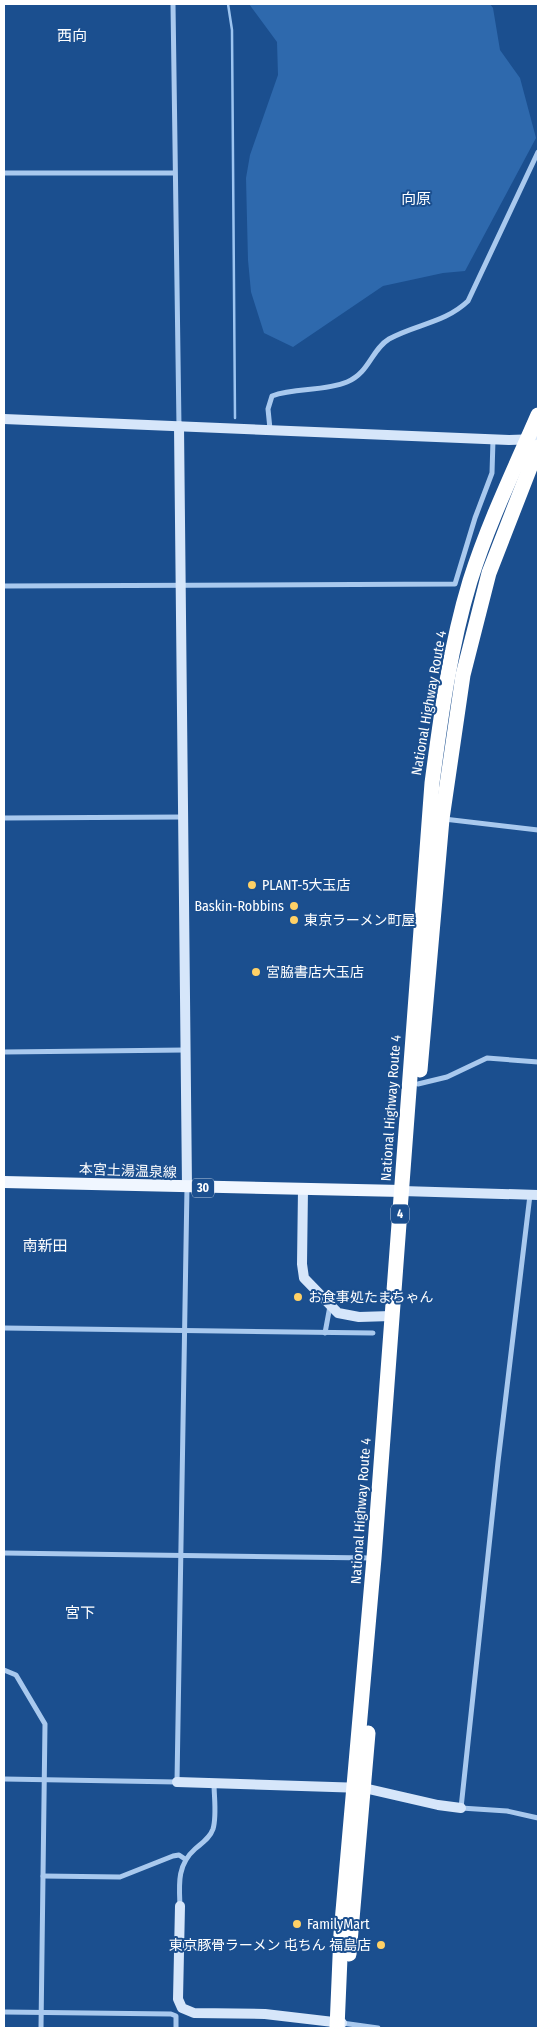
<svg xmlns="http://www.w3.org/2000/svg" width="542" height="2032" font-family="'Fira Sans Condensed','Noto Sans JP',sans-serif">
  <rect width="100%" height="100%" fill="#1b4f8f"/>
  <path fill="#2e69ad" d="M249,4H490L493,8L500,50L520,78L536,138L465,271L443,273L383,286L293,347L264,333L251,292L248,260L246,178L250,155L278,75L277,42Z"/>
  <g fill="none" stroke-linecap="round" stroke-linejoin="round">
    <path stroke="#9cc4f0" stroke-width="2.5" d="M228,4L232,30L235,418"/>
    <g stroke="#a9c9ee" stroke-width="5">
      <path d="M173,4L179,426"/>
      <path d="M4,173H174"/>
      <path d="M270,429L268,409L272,396C295,387 323,392 347,382C370,372 371,350 389,339C416,324 445,323 468,301L538,152"/>
      <path d="M4,586L455,584L475,518L492,473L493,440"/>
      <path d="M4,818L183,817"/>
      <path d="M444,819L538,830"/>
      <path d="M4,1052L185,1050"/>
      <path d="M418,1084L447,1077L487,1058L538,1062"/>
      <path d="M530,1195L498,1462L461,1808L507,1811L538,1818"/>
      <path d="M4,1328L373,1333"/>
      <path d="M325,1333L330,1306"/>
      <path d="M4,1553L371,1558"/>
      <path d="M4,1670L16,1675L45,1724L41,2028"/>
      <path d="M4,1779L177,1782L187,1187"/>
      <path d="M43,1876L120,1877L173,1856L179,1855L185,1859"/>
      <path d="M180,1906C179,1884 177,1865 195,1849C202,1843 210,1838 213,1829C217,1816 214,1797 214,1783"/>
      <path d="M4,2012L171,2014L176,2016V2028"/>
      <path d="M342,2023L378,2028"/>
    </g>
    <g stroke="#d6e6fa" stroke-width="10">
      <path d="M4,419L509,440L538,439"/>
      <path d="M179,426L187,1187"/>
      <path d="M303,1189L302,1264L304,1278L338,1313L359,1317L391,1316"/>
      <path d="M402,1191L538,1195"/>
      <path d="M177,1782L364,1788L438,1805L461,1808"/>
      <path d="M180,1906L178,1999L182,2008L194,2013L265,2014L342,2023"/>
    </g>
    <path stroke="#f0f6ff" stroke-width="12" d="M4,1182L402,1191"/>
    <g stroke="#fff" stroke-width="15">
      <path d="M420,1070L442,819L463,675L489,573L538,447"/>
      <path d="M349,1954L368,1733"/>
      <path d="M337,2028L341,1934L374,1558L432,783C441,715 450,647 470,581C488,524 514,470 538,415"/>
    </g>
  </g>
  <g fill="#ffd166" stroke="#1b4f8f" stroke-width="2">
    <circle cx="252" cy="885" r="5"/>
    <circle cx="294" cy="906" r="5"/>
    <circle cx="294" cy="920" r="5"/>
    <circle cx="256" cy="972" r="5"/>
    <circle cx="298" cy="1297" r="5"/>
    <circle cx="297" cy="1924" r="5"/>
    <circle cx="381" cy="1945" r="5"/>
  </g>
  <g text-anchor="middle" dominant-baseline="central" stroke-width="4" stroke-linejoin="round" paint-order="stroke">
    <g fill="#1b4f8f" stroke="#bbcadd" stroke-width="1">
      <rect x="192" y="1178.5" width="22" height="19" rx="4"/>
      <rect x="391" y="1204.5" width="18" height="19" rx="4"/>
    </g>
    <g font-size="12" font-weight="bold" fill="#fff">
      <text x="203" y="1188">30</text>
      <text x="400" y="1214">4</text>
    </g>
    <g font-size="14" fill="#fff" stroke="#1b4f8f">
      <text transform="translate(429 703) rotate(-80)">National Highway Route 4</text>
      <text transform="translate(391 1108) rotate(-86)">National Highway Route 4</text>
      <text transform="translate(128 1171) rotate(2)">本宮土湯温泉線</text>
      <text transform="translate(361 1511) rotate(-86)">National Highway Route 4</text>
    </g>
    <g font-size="14" fill="#fff" stroke="#1b4f8f" text-anchor="start">
      <text x="262" y="885">PLANT-5大玉店</text>
      <text x="284" y="906" text-anchor="end">Baskin-Robbins</text>
      <text x="304" y="920">東京ラーメン町屋</text>
      <text x="266" y="972">宮脇書店大玉店</text>
      <text x="308" y="1297">お食事処たまちゃん</text>
      <text x="307" y="1924">FamilyMart</text>
      <text x="371" y="1945" text-anchor="end">東京豚骨ラーメン 屯ちん 福島店</text>
    </g>
    <g font-size="15" fill="#fff" stroke="#1b4f8f">
      <text x="72" y="36">西向</text>
      <text x="416" y="199">向原</text>
      <text x="45" y="1246">南新田</text>
      <text x="80" y="1613">宮下</text>
    </g>
  </g>
  <rect width="542" height="2032" fill="none" stroke="#ffffff" stroke-width="10"/>
</svg>
